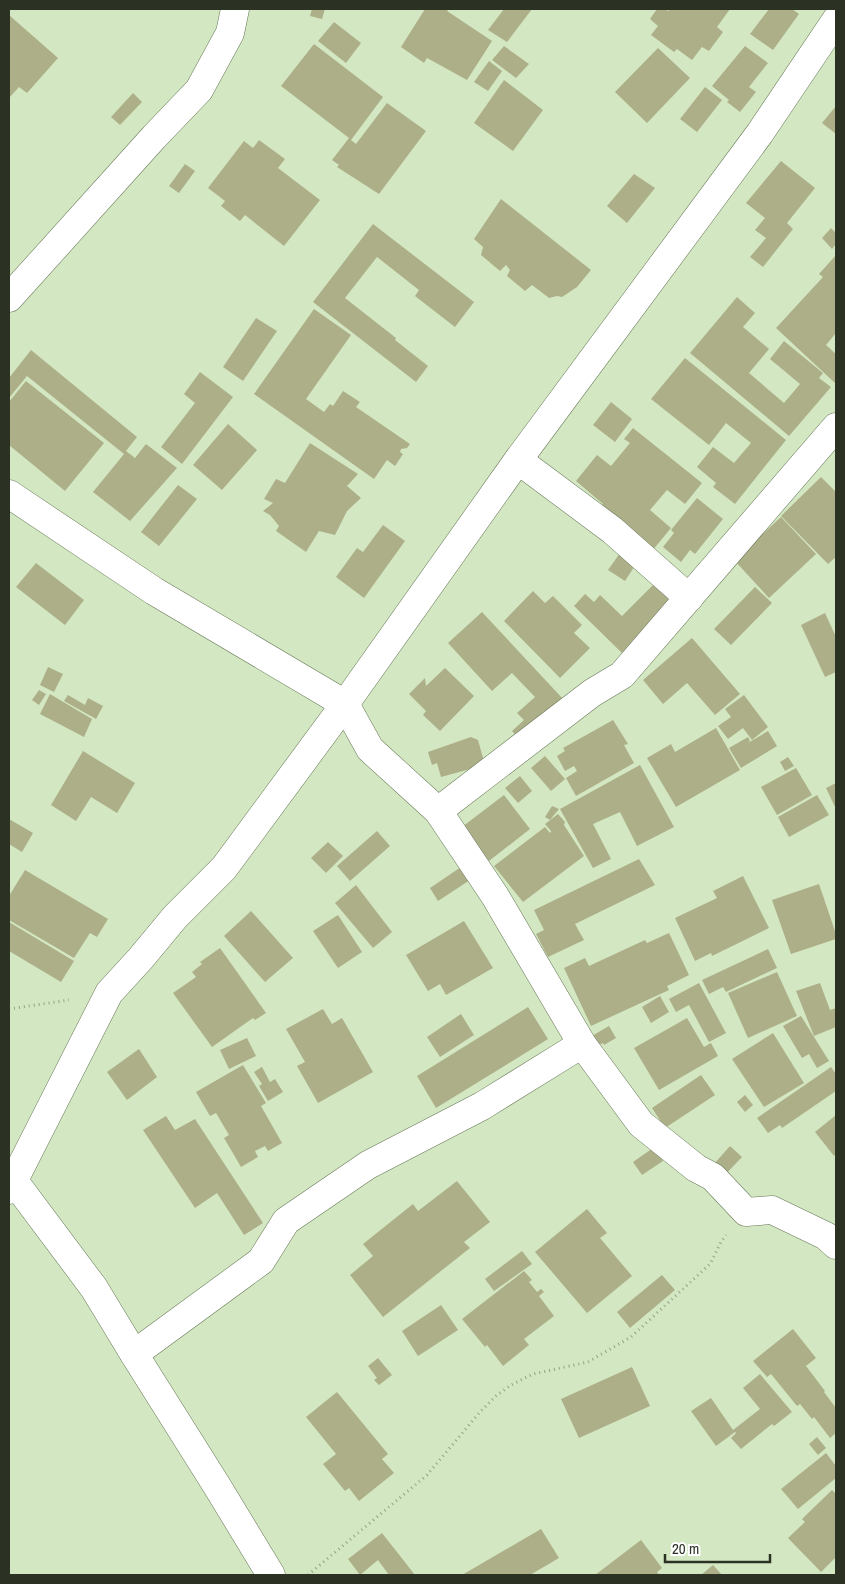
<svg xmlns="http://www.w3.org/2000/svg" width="845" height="1584" font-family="'Archivo Narrow',sans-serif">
  <rect width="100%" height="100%" fill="#d3e8c2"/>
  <g fill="#adaf88">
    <path d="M312,9H325L322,19L310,16Z"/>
    <path d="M425,9H449L447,11L492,41L467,80L427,58L424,63L401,47Z"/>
    <path d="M504,9H532L507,42L488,30Z"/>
    <path d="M657,9H664L668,11L670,9H730L717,27L723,32L709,51L702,47L692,60L677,49L674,52L651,35L658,26L650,19Z"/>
    <path d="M769,9H792L799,14L773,50L750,34Z"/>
    <path d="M9,15L58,58L27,93L19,87L9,98Z"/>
    <path d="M334,22L361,43L346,63L318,41Z"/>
    <path d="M314,44L383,97L351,140L356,144L387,103L426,131L379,194L337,167L339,165L332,160L349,138L281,86Z"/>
    <path d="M504,46L529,64L516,78L492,60Z"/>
    <path d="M745,46L768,63L749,87L756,92L740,112L727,102L729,100L712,86Z"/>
    <path d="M658,48L690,78L647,123L615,92Z"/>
    <path d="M489,61L502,71L488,91L474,82Z"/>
    <path d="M504,80L543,110L513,151L474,123Z"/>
    <path d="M705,87L722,100L697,132L680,119Z"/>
    <path d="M133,93L142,102L120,125L111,117Z"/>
    <path d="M836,106V134L822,123Z"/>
    <path d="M259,140L285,159L278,168L320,200L284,246L245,215L240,221L221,206L225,201L208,188L244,141L253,148Z"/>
    <path d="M781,161L815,188L787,223L793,229L763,267L750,257L766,238L755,230L765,218L746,203Z"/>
    <path d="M185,164L195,171L179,193L169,186Z"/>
    <path d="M634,174L655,188L627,223L607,206Z"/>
    <path d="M501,199L591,270L577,287L562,297L557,296L549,298L532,285L525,291L507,276L510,270L506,265L500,271L481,255L483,247L474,239Z"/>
    <path d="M373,224L474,302L455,327L415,296L419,290L377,257L345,298L396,338L395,340L428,366L416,382L313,302Z"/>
    <path d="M831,228L836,233V244L832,249L822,238Z"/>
    <path d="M836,255V333L826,345L836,354V384L776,328L823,277L819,274Z"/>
    <path d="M737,297L755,313L743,327L769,349L749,373L784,403L800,384L770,359L784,341L823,373L819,378L831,387L789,436L690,353Z"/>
    <path d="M314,309L351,335L306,399L324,412L330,404L333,406L343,391L360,402L356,407L410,444L407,448L401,449L400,452L403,454L395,466L387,460L374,479L254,394Z"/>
    <path d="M256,318L277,331L243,381L223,367Z"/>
    <path d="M31,350L137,437L126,451L135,458L146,444L177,468L130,521L93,492L124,454L27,376L9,398V378Z"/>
    <path d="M685,358L786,440L735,504L713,487L716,483L697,467L713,447L734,463L751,443L726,423L709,445L651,399Z"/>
    <path d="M200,372L233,397L182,464L161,447L195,403L184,394Z"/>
    <path d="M26,381L104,443L65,491L9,445V402Z"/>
    <path d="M611,402L632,419L615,442L593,425Z"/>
    <path d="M228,424L257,450L222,490L193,465Z"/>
    <path d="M633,428L702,483L685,504L667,490L650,510L671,528L652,551L599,509L603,504L576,481L597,455L611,466L630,443L624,439Z"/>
    <path d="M310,443L358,474L347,486L361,498L347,511L335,535L319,531L306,552L276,531L279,526L270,515L263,511L273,503L264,499L276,479L285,483Z"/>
    <path d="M821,477L836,492V557L828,564L781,516Z"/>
    <path d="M178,485L197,499L159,546L141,532Z"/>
    <path d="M697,498L723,519L695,554L690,550L681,562L663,547L674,533L671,530Z"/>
    <path d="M781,517L816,554L769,598L734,560Z"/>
    <path d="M383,525L405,541L364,598L336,577L357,548L363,552Z"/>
    <path d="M620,553L636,564L625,581L608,570Z"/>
    <path d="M36,563L84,600L65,625L16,587Z"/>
    <path d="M656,582L675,599L622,653L574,606L585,594L594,602L600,595L622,616Z"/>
    <path d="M755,587L772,603L731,645L714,629Z"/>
    <path d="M533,591L545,603L553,596L582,625L574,633L590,648L560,678L504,621Z"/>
    <path d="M482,612L564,700L520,740L512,731L524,720L517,713L535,697L512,673L492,691L448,643Z"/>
    <path d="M825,613L836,637V672L825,677L801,625Z"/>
    <path d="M692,638L740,694L715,715L687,683L663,704L643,680Z"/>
    <path d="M48,667L63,674L54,692L40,685Z"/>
    <path d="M445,668L474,696L440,731L423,715L426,711L409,694L425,678L426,686Z"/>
    <path d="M39,690L46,694L39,705L32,700Z"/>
    <path d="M50,694L92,719L84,737L40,714Z"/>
    <path d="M68,695L85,705L88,698L103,706L96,719L64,701Z"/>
    <path d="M744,695L768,727L752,740L743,728L728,739L718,726L731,717L725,709Z"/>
    <path d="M613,720L628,744L624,745L634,763L576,796L566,778L577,771L574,766L565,771L557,756L565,751L563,748Z"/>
    <path d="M716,728L740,770L676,807L647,758L671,744L675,752Z"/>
    <path d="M768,731L777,746L741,768L729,748L748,737L750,741L748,743Z"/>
    <path d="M471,737L478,740L485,765L441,777L437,763L432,765L428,752Z"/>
    <path d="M83,751L135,783L117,813L91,797L76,821L51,805Z"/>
    <path d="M545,756L565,779L551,791L531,768Z"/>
    <path d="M788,757L794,766L785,771L780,762Z"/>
    <path d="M640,765L674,827L637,846L620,812L593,824L611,859L593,868L560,809Z"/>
    <path d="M796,768L812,795L777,815L761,787Z"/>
    <path d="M520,776L532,791L518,803L505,788Z"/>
    <path d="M836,783V809L826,788Z"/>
    <path d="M504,795L530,829L489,861L462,827Z"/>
    <path d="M817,795L829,815L789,837L778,817Z"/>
    <path d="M552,806L559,809L550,820L545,817Z"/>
    <path d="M558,814L565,822L564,825L584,856L523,902L494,866L545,827L550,833L551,831L545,824Z"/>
    <path d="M9,819L33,833L22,852L9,844Z"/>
    <path d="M377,831L390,846L350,881L337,866Z"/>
    <path d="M328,842L343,856L326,873L311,858Z"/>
    <path d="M639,859L655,885L575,924L584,940L548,957L536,934L544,930L534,910Z"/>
    <path d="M461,867L470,880L438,901L430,888Z"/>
    <path d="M25,870L108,919L97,937L90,933L74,958L9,920V896Z"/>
    <path d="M743,876L769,928L712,956L711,953L695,961L675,918L717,898L713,891Z"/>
    <path d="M819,884L836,934V939L791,954L772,900Z"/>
    <path d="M356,885L392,932L373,948L335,903Z"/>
    <path d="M251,911L293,958L265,982L224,936Z"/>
    <path d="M338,915L362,952L338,968L313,931Z"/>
    <path d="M464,921L493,968L446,995L440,984L428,991L406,955Z"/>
    <path d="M9,922L74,961L61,982L9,951Z"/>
    <path d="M669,933L689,975L667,986L669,990L591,1026L564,968L585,958L589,966L645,940L647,943Z"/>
    <path d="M220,948L266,1013L255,1020L253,1018L212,1047L173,993L196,977L192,972L202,964L200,962Z"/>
    <path d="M768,949L777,968L726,992L723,987L709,994L702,980Z"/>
    <path d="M777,972L797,1016L748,1038L728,993Z"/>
    <path d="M699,983L726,1033L709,1042L689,1005L676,1012L669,999Z"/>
    <path d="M820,983L830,1010L836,1008V1027L814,1036L796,991Z"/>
    <path d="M660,996L669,1012L651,1023L642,1007Z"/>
    <path d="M528,1007L548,1039L436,1108L417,1076Z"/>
    <path d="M323,1009L332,1024L342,1018L373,1072L318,1103L297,1066L305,1062L286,1029Z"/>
    <path d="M461,1014L474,1035L440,1057L427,1037Z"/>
    <path d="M801,1016L829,1061L817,1068L809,1054L802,1058L783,1026Z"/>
    <path d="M687,1018L704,1047L711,1043L718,1056L659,1090L634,1048Z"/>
    <path d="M609,1026L616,1038L604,1045L603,1043L595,1047L590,1037Z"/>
    <path d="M773,1033L804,1083L764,1107L732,1059Z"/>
    <path d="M247,1038L256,1056L229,1069L220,1050Z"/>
    <path d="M139,1049L157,1077L127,1100L107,1072Z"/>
    <path d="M243,1065L266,1103L261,1106L282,1143L268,1151L265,1146L255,1151L258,1157L241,1167L224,1138L229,1135L216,1113L210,1116L196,1092Z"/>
    <path d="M262,1067L270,1082L275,1079L283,1092L268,1101L259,1086L262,1084L254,1072Z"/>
    <path d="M831,1067L836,1074V1091L782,1128L780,1125L768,1133L757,1118Z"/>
    <path d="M701,1075L715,1095L665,1128L652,1108Z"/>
    <path d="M745,1095L753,1105L745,1112L737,1102Z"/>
    <path d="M836,1115V1153L834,1156L815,1132Z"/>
    <path d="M166,1116L175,1130L195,1119L263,1223L244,1235L217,1193L195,1208L143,1130Z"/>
    <path d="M730,1146L742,1157L724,1176L713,1165Z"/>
    <path d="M653,1148L663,1161L642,1175L633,1162Z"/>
    <path d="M457,1181L490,1222L464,1242L470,1248L383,1317L350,1275L373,1256L363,1244L413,1204L418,1211Z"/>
    <path d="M587,1209L607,1233L600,1238L632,1276L587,1313L535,1252Z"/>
    <path d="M522,1251L532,1264L494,1291L485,1279Z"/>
    <path d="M524,1271L532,1280L529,1282L537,1292L541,1289L544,1292L539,1296L554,1316L524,1339L529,1345L503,1366L487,1345L485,1347L462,1319Z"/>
    <path d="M662,1275L675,1290L630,1328L617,1312Z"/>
    <path d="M441,1305L458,1330L418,1356L402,1331Z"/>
    <path d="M793,1329L816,1358L806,1366L825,1391L824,1392L836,1408V1433L830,1438L814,1417L812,1419L800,1404L797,1406L771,1374L767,1377L753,1361Z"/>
    <path d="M378,1358L392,1375L379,1385L374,1380L377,1378L368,1366Z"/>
    <path d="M632,1367L650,1406L579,1438L561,1399Z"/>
    <path d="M760,1374L792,1412L774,1426L772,1424L741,1449L731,1438L736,1433L735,1432L716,1446L691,1411L711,1398L733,1430L760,1409L743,1388Z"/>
    <path d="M337,1392L388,1454L382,1459L394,1473L359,1501L349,1488L345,1491L323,1464L336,1454L306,1417Z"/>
    <path d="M817,1437L826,1448L818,1455L809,1444Z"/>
    <path d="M826,1453L836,1466V1478L798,1509L781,1489Z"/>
    <path d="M832,1490L836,1494V1557L821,1572L788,1538L805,1522L802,1519Z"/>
    <path d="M541,1529L559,1558L530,1575H462Z"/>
    <path d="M382,1533L415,1575H389L378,1560L360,1575L348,1559Z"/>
    <path d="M641,1540L662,1568L657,1572L659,1575H595Z"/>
    <path d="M713,1565L722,1575H701Z"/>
  </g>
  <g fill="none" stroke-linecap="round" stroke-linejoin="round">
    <defs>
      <g id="minor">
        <path d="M9,298L154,137L199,90L230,33L235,9"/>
        <path d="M518,460L612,530L689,598"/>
        <path d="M9,494L154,591L345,704L370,749L438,811L495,896L582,1044L641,1124L696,1168L713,1177L746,1212L772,1210L826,1236L836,1245"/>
        <path d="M438,811L592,693L622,675L836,427"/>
        <path d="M14,1181L94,1288L134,1354L217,1486L271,1575"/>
        <path d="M9,1190L109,993L141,958L175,917L224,868L345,704L518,460L760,133L836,20"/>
        <path d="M134,1354L261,1261L286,1221L368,1165L482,1106L582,1044"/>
      </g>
    </defs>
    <use href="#minor" stroke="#677857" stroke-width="29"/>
    <g stroke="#94a386" stroke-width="3" stroke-dasharray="1 4" stroke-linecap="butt">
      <path d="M9,1009L69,1000"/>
      <path d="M308,1575L427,1475L480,1412L496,1396L511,1385L533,1374L588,1362L631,1337L710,1264L721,1242L726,1235"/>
    </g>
    <use href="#minor" stroke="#fff" stroke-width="28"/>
  </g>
  <rect width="845" height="1584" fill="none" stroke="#2b3224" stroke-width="20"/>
  <path d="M665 1554v8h105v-8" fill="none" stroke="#2b3224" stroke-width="2.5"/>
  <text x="672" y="1554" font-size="15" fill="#2b3224" stroke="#ffffff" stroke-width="4" paint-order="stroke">20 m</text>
</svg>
